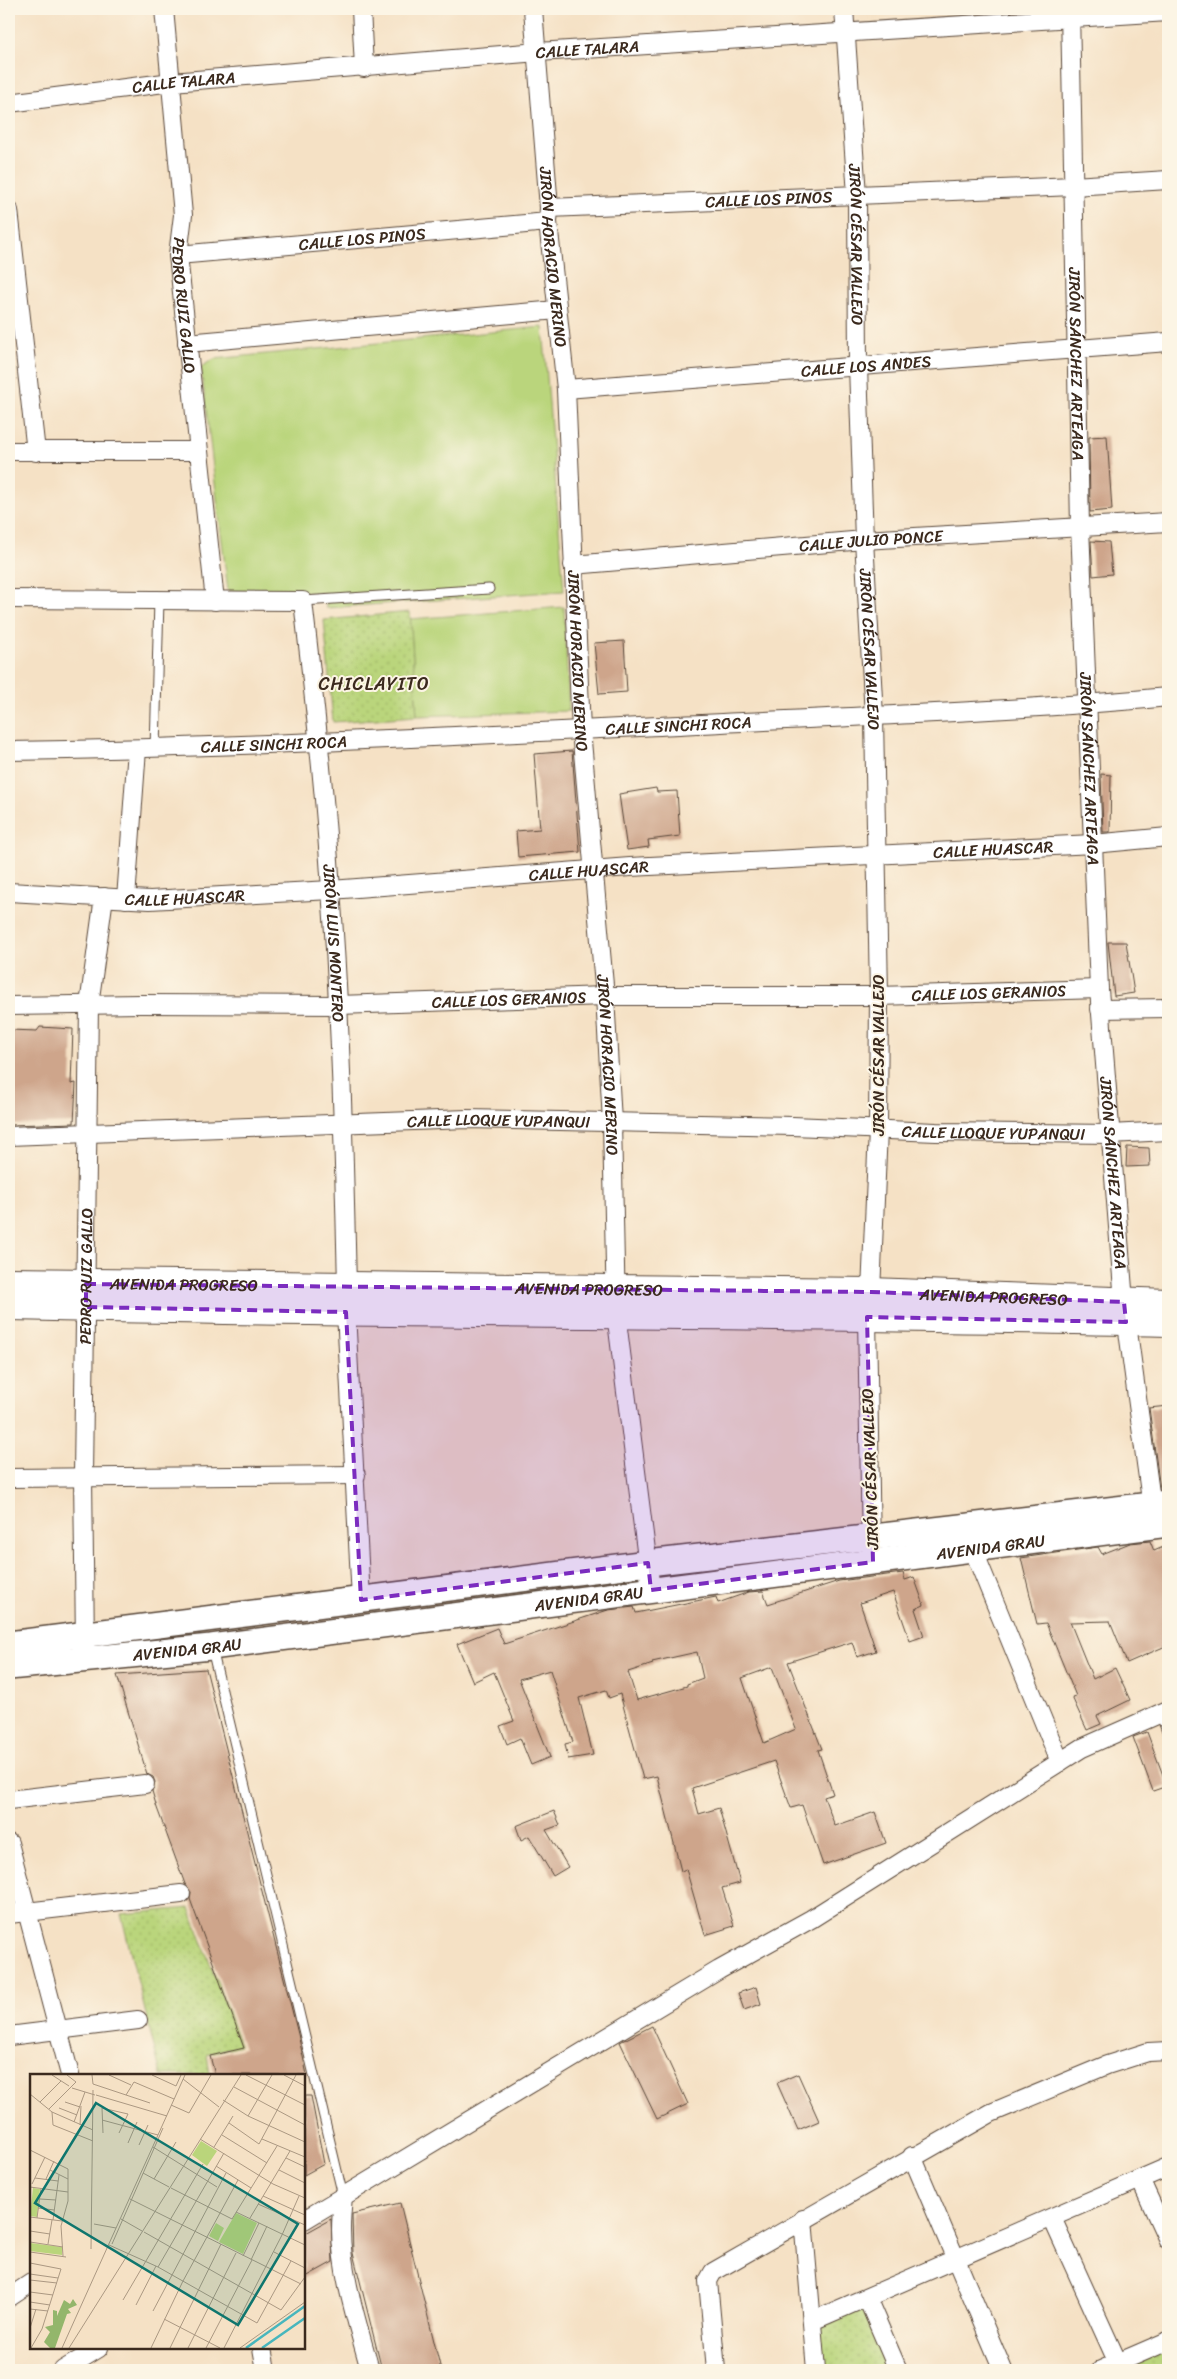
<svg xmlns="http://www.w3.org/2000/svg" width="1177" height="2379" font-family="Sriracha,sans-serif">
  <defs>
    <pattern id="park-dots" width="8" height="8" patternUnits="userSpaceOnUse" patternTransform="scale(1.25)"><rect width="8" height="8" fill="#bad57b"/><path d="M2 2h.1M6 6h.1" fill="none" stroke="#a1b76a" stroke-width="1.8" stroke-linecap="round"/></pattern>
  </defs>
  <rect width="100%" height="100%" fill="#fcf5e5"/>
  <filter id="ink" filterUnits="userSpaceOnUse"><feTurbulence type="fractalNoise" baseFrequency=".02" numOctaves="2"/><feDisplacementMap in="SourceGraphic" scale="10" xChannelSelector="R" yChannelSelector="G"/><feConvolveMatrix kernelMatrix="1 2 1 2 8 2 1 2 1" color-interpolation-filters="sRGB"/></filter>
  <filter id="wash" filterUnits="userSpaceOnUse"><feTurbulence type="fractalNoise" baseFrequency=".0096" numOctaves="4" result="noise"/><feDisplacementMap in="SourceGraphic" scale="20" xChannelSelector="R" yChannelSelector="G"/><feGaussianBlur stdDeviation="1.12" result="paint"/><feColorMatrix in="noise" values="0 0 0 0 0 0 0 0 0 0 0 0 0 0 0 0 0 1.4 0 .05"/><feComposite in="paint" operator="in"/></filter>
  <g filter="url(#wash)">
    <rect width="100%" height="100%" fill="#f5e1c5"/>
    <g fill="#bad57b" stroke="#7a804c">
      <path d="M543,327L564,591L326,608V593L228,591L201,367L214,359Z"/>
      <path d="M564,607L569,711L417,716L410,619Z"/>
    </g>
    <g fill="url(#park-dots)" stroke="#7a804c">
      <path d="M410,612L417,716L333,722L324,620Z"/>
      <path d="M190,1908L240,2045L207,2054L210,2075H161L121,1914Z"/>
      <path d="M861,2305L890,2370H823L818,2325Z"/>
      <path d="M1168,2349V2370H1120Z"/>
    </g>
    <g id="blocks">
      <g fill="#cea58b" fill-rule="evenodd">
        <path d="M1107,436L1112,510L1090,512L1089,437Z"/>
        <path d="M1091,541L1109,542L1112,574L1093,576Z"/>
        <path d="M624,641L627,692L599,694L594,643Z"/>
        <path d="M572,751L580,852L518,857L516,831L540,829L534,754Z"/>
        <path d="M1101,774L1111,775L1110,832H1103Z"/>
        <path d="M656,788L657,792L677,791L680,836L648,840L649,847L627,850L619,794Z"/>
        <path d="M1108,942H1126L1134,993L1114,996Z"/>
        <path d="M40,1027L73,1029L71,1084L76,1083L74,1123L9,1125V1030L37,1031Z"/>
        <path d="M1127,1147L1149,1148L1150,1166L1126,1167Z"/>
        <path d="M1168,1406V1489H1160L1149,1408Z"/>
        <path d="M1150,1541L1154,1551L1168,1545V1645L1127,1663L1110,1621L1070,1622L1093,1679L1115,1668L1130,1700L1097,1716L1101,1724L1087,1730L1072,1697L1076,1696L1046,1623L1037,1624L1021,1558L1098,1547L1102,1554L1130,1543Z"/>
        <path d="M903,1573L905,1580L914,1577L924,1605L915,1609L924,1636L910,1641L893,1592L860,1603L876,1651L857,1657L852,1642L788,1662L822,1749L818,1750L833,1794L824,1797L835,1826L875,1812L886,1843L823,1865L802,1805L791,1808L774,1761L692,1788L699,1814L719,1808L740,1883L722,1888L734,1926L705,1935L686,1869L681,1871L657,1776L643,1779L620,1694L609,1698L606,1690L579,1698L593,1755L568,1759L565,1744L573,1742L550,1670L519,1679L550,1757L531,1765L520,1738L507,1744L500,1726L514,1721L494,1672L473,1682L457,1644L497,1628L504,1644L608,1610L634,1607L636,1613L716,1597L718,1603L749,1592L763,1591L768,1604L839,1581ZM697,1652L703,1678L687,1684V1686L637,1700L628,1672L653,1664L652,1662ZM772,1667L796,1729L764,1743L742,1678Z"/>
        <path d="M206,1669L298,2034L307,2075H215L210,2056L244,2048L190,1899L191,1892L185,1884L157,1808L152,1791L155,1782L153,1777L147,1774L117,1675Z"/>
        <path d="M1147,1732L1167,1786L1153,1791L1133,1737Z"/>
        <path d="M554,1811L560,1825L546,1830L568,1867L553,1876L529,1836L521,1840L516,1826Z"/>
        <path d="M756,1987L761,2004L744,2010L738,1993Z"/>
        <path d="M652,2026L688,2104L657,2119L620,2042Z"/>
        <path d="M798,2074L819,2121L798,2130L777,2083Z"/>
        <path d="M304,2096H311L324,2164L304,2175Z"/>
        <path d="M400,2203L441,2370H382L353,2253L352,2214Z"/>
        <path d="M331,2219L333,2262L304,2278V2234Z"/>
      </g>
    </g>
  </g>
  <g filter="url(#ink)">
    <use href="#blocks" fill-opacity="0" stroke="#574537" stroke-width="1"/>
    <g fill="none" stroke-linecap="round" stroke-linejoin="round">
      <defs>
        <g id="lane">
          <path d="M303,601L489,589"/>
          <path d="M155,749L159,600"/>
          <path d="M212,1649L343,2196"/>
          <path d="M1160,1713L1168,1734"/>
        </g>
        <g id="street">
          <path id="s1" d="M164,9L183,215L178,255L215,601"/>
          <path d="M361,9L364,68"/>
          <path id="s2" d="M533,9L549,208L548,222L566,389L581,730L605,996L612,1122L616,1313L651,1590"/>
          <path id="s3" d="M844,9L857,195L858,366L864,540L874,716L879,996L878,1130L871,1292"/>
          <path id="s4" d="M1070,9L1080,527L1099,989L1124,1302L1153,1515"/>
          <path id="s5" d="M9,103L172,82L538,52L1168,12"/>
          <path id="s6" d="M549,208L1073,186L1168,180"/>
          <path d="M9,210L36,452"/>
          <path id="s7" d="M178,255L548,222"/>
          <path d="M187,343L557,310"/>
          <path id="s8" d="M566,389L1168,342"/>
          <path d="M9,451H198"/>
          <path id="s9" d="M573,565L864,540L1168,522"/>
          <path id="s10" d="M9,599L303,601C314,697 325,794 331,890C341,1022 344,1155 347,1287"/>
          <path id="s11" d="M9,751C232,748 456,736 679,725C842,717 1006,712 1168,697"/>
          <path id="s12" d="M9,892L150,900L331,890L630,867L1093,844L1168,837"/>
          <path d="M126,899L137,749"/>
          <path id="s13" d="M9,1006L141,1004L338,1005L605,996H879L1099,989"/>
          <path d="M1100,1009L1168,1008"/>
          <path id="s14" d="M9,1136L467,1119L793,1126L936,1132L1110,1134L1168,1131"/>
          <path d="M346,1312L361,1600"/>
          <path d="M867,1317L871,1549"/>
          <path d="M9,1478L356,1475"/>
          <path d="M973,1549L1060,1762"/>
          <path id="s15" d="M85,1645L83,1476L89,1005L104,897"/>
          <path d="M9,1800L145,1784"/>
          <path d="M9,1843L70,2075"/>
          <path d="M9,1914L181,1894"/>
          <path d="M9,2036L138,2020"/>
          <path d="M912,2156L1003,2370"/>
          <path d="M1140,2179L1168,2240"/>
          <path d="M343,2196C342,2207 341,2219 341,2230C341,2274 359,2328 370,2370"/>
          <path d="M1052,2218L1118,2363"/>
          <path d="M803,2219L816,2370"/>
          <path d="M304,2220L719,1970L811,1919L1082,1748L1168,1710"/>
          <path d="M9,2294L10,2297L31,2283"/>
          <path d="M867,2298L898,2370"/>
          <path d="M812,2321L1168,2167"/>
          <path d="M262,2348L266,2370"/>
          <path d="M63,2370L99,2348"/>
          <path d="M716,2370L708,2281L713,2272L991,2113L1107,2065L1148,2052L1168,2051"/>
          <path d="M1101,2370L1168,2341"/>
        </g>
        <g id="secondary">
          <path d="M9,1644L648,1563L1168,1503"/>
          <path id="s16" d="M9,1667L211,1647L1168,1524"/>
        </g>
        <g id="primary">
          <path id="s17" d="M9,1282L871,1292L1168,1303"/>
          <path d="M9,1306C395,1315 782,1313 1168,1322"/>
        </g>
      </defs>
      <use href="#lane" stroke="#574537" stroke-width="11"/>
      <use href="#street" stroke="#574537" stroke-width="20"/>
      <use href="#secondary" stroke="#574537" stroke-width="28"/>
      <use href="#primary" stroke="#574537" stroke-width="30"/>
      <use href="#lane" stroke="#fff" stroke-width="9"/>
      <use href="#street" stroke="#fff" stroke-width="18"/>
      <use href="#secondary" stroke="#fff" stroke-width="25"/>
      <use href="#primary" stroke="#fff" stroke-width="28"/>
    </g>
  </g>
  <path fill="#7b2cbf" fill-opacity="0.2" stroke="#7b2cbf" stroke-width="4" stroke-dasharray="10 6" stroke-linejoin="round" d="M86,1284L871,1292L1124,1302L1126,1322L867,1317L873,1562L651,1590L648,1563L361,1600L346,1312L86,1307Z"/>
  <g text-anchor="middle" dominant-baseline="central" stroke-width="4" stroke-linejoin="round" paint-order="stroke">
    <g font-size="16" fill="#3b2a1e" stroke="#fcf5e5">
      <text stroke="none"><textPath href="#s5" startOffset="581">CALLE TALARA</textPath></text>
      <text stroke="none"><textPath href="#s5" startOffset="176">CALLE TALARA</textPath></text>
      <text stroke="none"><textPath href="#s6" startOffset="220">CALLE LOS PINOS</textPath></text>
      <text stroke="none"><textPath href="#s7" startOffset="185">CALLE LOS PINOS</textPath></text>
      <text stroke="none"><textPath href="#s3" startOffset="236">JIRÓN CÉSAR VALLEJO</textPath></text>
      <text stroke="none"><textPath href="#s2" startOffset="249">JIRÓN HORACIO MERINO</textPath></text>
      <text stroke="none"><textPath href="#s1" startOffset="298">PEDRO RUIZ GALLO</textPath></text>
      <text stroke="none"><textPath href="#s4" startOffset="355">JIRÓN SÁNCHEZ ARTEAGA</textPath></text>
      <text stroke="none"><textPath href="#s8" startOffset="301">CALLE LOS ANDES</textPath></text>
      <text stroke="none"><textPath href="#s9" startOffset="299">CALLE JULIO PONCE</textPath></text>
      <text stroke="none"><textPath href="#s3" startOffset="641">JIRÓN CÉSAR VALLEJO</textPath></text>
      <text stroke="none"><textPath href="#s2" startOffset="654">JIRÓN HORACIO MERINO</textPath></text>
      <text stroke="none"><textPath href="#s11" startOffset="670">CALLE SINCHI ROCA</textPath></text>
      <text stroke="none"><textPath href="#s11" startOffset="265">CALLE SINCHI ROCA</textPath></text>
      <text stroke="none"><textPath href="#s4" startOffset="760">JIRÓN SÁNCHEZ ARTEAGA</textPath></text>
      <text stroke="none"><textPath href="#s12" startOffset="986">CALLE HUASCAR</textPath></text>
      <text stroke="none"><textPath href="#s12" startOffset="581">CALLE HUASCAR</textPath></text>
      <text stroke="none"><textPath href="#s12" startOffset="176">CALLE HUASCAR</textPath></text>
      <text stroke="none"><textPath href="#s10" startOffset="638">JIRÓN LUIS MONTERO</textPath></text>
      <text stroke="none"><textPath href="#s13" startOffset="980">CALLE LOS GERANIOS</textPath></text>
      <text stroke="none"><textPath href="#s13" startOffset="500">CALLE LOS GERANIOS</textPath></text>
      <text transform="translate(878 1055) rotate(-90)">JIRÓN CÉSAR VALLEJO</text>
      <text stroke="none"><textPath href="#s2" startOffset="1059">JIRÓN HORACIO MERINO</textPath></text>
      <text stroke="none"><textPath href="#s14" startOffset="490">CALLE LLOQUE YUPANQUI</textPath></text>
      <text stroke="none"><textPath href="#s14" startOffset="985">CALLE LLOQUE YUPANQUI</textPath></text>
      <text stroke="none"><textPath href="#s4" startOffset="1165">JIRÓN SÁNCHEZ ARTEAGA</textPath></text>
      <text stroke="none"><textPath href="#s15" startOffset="369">PEDRO RUIZ GALLO</textPath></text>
      <text stroke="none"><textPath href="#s17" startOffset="175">AVENIDA PROGRESO</textPath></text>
      <text stroke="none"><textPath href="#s17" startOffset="580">AVENIDA PROGRESO</textPath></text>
      <text stroke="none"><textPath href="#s17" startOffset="985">AVENIDA PROGRESO</textPath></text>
      <text transform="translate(870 1469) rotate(-92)">JIRÓN CÉSAR VALLEJO</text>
      <text stroke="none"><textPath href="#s16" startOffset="989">AVENIDA GRAU</textPath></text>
      <text stroke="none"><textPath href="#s16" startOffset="584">AVENIDA GRAU</textPath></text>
      <text stroke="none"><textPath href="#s16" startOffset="179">AVENIDA GRAU</textPath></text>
    </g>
    <g font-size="18" letter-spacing="1" fill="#3b2a1e" stroke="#fcf5e5">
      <text x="374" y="684">CHICLAYITO</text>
    </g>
  </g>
  <g transform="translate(30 2074)">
    <rect width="275" height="275" fill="#f5e1c5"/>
    <path d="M206,139L227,149L213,180L189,168ZM186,149L194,154L188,167L179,162Z" fill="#bad57b"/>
    <path d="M43,225L47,231L38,235L41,239L37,240L25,274H20L14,268L20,258L15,253L23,251V236L27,237V242L34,226L40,230Z" fill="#93b66b"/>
    <path d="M171,67L187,77L177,92L162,81ZM3,114L10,115L7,143L0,142ZM0,169L32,173V181L0,177Z" fill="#bad57b"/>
    <path fill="none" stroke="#47b6bd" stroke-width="2.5" d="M216,274L275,232M232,274L275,244"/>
    <path fill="none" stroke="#ab9882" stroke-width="1" d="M22,1L39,12M62,1L63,10L120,29M79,1L101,11M122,1L146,12L151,1M216,1L275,31M254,1L275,12M153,5L189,33M204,13L275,51M42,14L65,21M0,20L22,38L63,56M66,21L137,42M96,21L104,8L144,25M193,26L218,42L275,68M10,28L31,7M35,28L50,33M141,31L159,39L181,1M29,34L47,41M19,35L46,8L37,1M22,38L23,51L63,67M218,42L242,1M72,46L128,61M44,48L55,18M199,49L229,70M50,51L51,32M73,59L72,34L98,40L89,59M192,61L237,89M170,65L243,110L275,124M232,65L275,83M98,69L107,48M229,70L266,1M109,71L118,51M123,73L187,113M184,73L203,42M0,76L38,95V127L31,152L33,182M256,84L275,93M186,92L221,114M20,96L38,105M249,96L275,109M113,99L139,113M5,104L28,107M16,105L24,87M124,105L146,68M2,110L15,83M0,113L38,118M141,114L202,145L247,72M233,122L275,141M10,125L26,126M100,125L271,210M228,130L275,151M8,134L24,136M206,138L275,171M0,143L32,147M7,144L11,114M220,144L260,77M91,145L112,157M23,146L29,101M64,150L86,154M0,157L20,160M114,158L251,236L275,203M0,168L33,173M18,170L22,146M82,170L133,54M79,171L128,193L227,249L261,187M61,175L63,16M0,178L36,183M244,178L275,194M213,182L229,149M221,186L237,152M0,189L31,195L12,255L1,274M128,193L194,79M0,200L28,204M0,206L27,209M0,218L23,221M93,226L173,90M0,228L20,231M106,231L126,192M0,235L18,237M123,237L196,99M134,245L190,274M0,254L6,235M32,274L155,1M39,274L211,1M121,274L153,207L208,106M140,274L191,170M158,274L206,179M176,274L222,186M194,274L252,161L269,122M210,274L275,228"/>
    <path fill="#0f766e" fill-opacity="0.15" stroke="#0f766e" stroke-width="2.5" d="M66,29L268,150L208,251L5,129Z"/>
    <rect width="275" height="275" fill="none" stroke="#3b2a1e" stroke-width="2.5"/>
  </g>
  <rect width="1177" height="2379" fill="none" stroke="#fcf5e5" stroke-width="30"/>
</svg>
